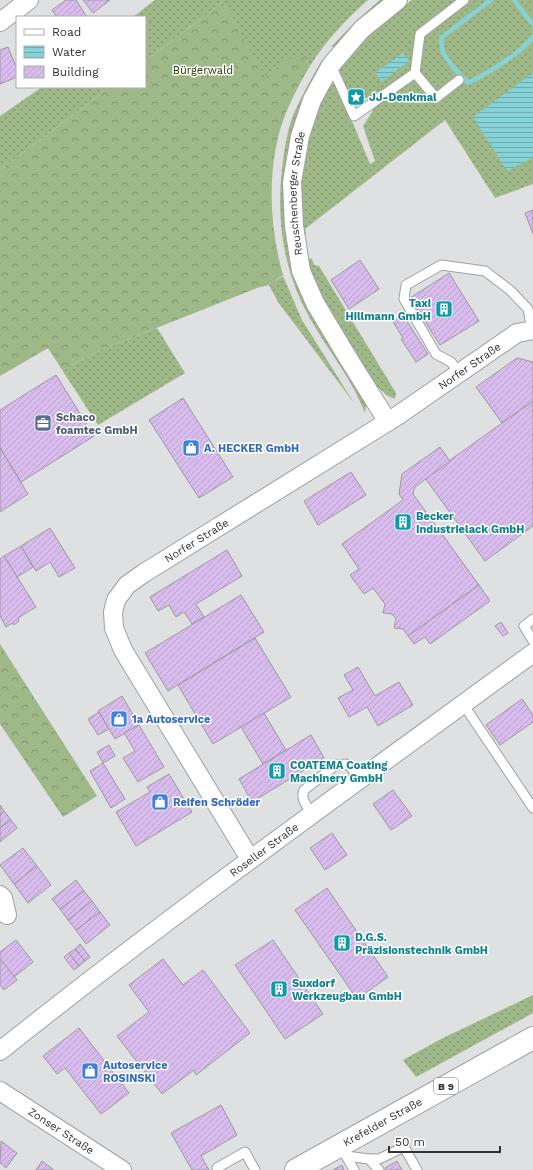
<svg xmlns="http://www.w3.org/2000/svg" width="533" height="1170" font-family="'Work Sans',sans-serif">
  <defs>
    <pattern id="grass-dots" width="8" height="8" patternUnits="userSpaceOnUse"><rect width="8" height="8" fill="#9fb888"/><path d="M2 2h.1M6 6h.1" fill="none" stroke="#829670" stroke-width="1.8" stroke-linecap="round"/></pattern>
    <pattern id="forest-crowns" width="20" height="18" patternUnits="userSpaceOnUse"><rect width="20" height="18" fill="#9fb888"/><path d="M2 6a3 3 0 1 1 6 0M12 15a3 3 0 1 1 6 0" fill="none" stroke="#829670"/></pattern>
    <pattern id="water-rules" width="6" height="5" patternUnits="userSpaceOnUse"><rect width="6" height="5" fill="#86d3d7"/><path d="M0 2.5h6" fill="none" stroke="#6eacaf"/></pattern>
    <pattern id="building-hatch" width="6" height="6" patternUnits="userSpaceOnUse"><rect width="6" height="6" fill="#d9bcee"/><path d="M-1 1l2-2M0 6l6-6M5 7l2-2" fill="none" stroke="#bba2cd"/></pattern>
  </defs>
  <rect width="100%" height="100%" fill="#dfe0e2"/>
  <g fill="url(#grass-dots)">
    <path d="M155,0H368C346,19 325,42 310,66L307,65L306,58L284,62L265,78L223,2L145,61V17H133Z"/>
    <path d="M380,0H383L355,25L336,46L331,47L356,21Z"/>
    <path d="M412,0H533V184L495,198L445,120L305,229L306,234L302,238C301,225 300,213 299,201C298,160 311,119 331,84H335L339,90L370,164L375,161L363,126L377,104L372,97L352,101L339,70L366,37L392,15Z"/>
    <path d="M322,60L321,67L305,95L294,124L286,157L283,192L285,233L291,265L305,301L366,404L365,413C351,376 324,346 306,311C281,263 276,212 283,161C285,145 288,128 294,113C302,95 312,77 322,60Z"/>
    <path d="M42,87H110L0,170V116Z"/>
    <path d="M307,258L312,259L314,265L319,266L396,393L395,399L388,396L375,385L334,320L319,292Z"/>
    <path d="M283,276L302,320L354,403L278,302L269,285Z"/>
    <path d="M157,328L185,373L98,425L62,370L101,350Z"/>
    <path d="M533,995V1013L416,1077L403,1060L441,1039Z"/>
  </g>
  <g fill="url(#forest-crowns)">
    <path d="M223,2L265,77C277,69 288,54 304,55L306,58L307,65L310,66C298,86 287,107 280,130C267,177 270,229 283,275L269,285L257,288L101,350L62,370L48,348L0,376V170L110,87H145V61Z"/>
    <path d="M0,644L97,796L63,817L0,724Z"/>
  </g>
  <g fill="url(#water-rules)">
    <path d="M403,53L409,61L382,82L375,73Z"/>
    <path d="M533,73V158L507,171L473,117Z"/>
  </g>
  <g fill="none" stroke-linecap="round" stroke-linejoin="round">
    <g stroke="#86d3d7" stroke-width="4.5">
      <path d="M491,0L441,38L443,53L453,67L468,83C492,71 516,57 533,37"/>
      <path d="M514,0L533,25"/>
    </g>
  </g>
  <g fill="url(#building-hatch)" stroke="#9b9a9c">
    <path d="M66,0H76L87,17H57L52,10Z"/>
    <path d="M83,0H110L93,13Z"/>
    <path d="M8,47L17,69V77L0,84V50Z"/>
    <path d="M533,210V234L525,213Z"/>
    <path d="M360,260L379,289L349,309L331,280Z"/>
    <path d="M449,273L479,321L440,345L410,298Z"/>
    <path d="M403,315L428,354L416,362L401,339L403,338L393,322Z"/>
    <path d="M517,358L533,362V401L502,423L476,387Z"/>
    <path d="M56,375L94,436L21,482L0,448V410Z"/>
    <path d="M183,398L233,477L199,498L149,420Z"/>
    <path d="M533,401V526L485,561L425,478Z"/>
    <path d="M440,447L450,461L415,487L413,494L479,585L408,636L403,629L394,628L396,619L392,614L383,613L385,604L373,588L364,594L350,575L359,569L342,544L403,500L399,494L402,474Z"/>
    <path d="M0,448L28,494L0,512Z"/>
    <path d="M351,472L366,495L318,525L304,501Z"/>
    <path d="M50,528L75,568L59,577L50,562L36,571L21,546Z"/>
    <path d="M21,546L33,567L17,577L4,556Z"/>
    <path d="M227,550L242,576L196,604L204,617L192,624L184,612L176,617L169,605L158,611L150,597Z"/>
    <path d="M4,556L36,607L18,618L19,621L14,625L13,623L6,627L0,616V559Z"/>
    <path d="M479,585L490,601L430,644L425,637L414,644L408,636Z"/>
    <path d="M241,595L264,632L168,691L145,653Z"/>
    <path d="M501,622L508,633L503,636L495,626Z"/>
    <path d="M255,638L291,697L213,744L178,685Z"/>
    <path d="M358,667L375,696L399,682L413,705L378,726L367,707L349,717L338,698L353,690L344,675Z"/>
    <path d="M122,696L139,725L115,739L98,711Z"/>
    <path d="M522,699L533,715V722L500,745L486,725Z"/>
    <path d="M99,712L109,729L98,735L88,719Z"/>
    <path d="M264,713L286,750L263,764L241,727Z"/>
    <path d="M139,725L164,767L138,782L123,758L135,751L124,733Z"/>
    <path d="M311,735L324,758L252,802L239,779Z"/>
    <path d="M109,745L115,756L103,763L97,752Z"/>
    <path d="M103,763L125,799L111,808L90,771Z"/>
    <path d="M169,774L192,812L136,846L116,812L150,792L147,787Z"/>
    <path d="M393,790L412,816L391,830L373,804Z"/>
    <path d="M0,805L4,811L0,815Z"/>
    <path d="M4,811L11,820L0,828V815Z"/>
    <path d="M11,820L17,828L0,842V828Z"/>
    <path d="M332,833L347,855L325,870L310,848Z"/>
    <path d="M23,848L37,866L14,884L0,865Z"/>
    <path d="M37,866L51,885L28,903L14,884Z"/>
    <path d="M76,880L84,891L60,909L52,899Z"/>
    <path d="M327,888L388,977L357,999L295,910Z"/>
    <path d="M84,891L92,901L68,920L60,909Z"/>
    <path d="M92,901L100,912L76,930L68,920Z"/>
    <path d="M100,912L110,925L86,944L76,930Z"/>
    <path d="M16,940L33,962L14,977L0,959V952Z"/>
    <path d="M273,940L323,1014L285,1039L235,965Z"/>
    <path d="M80,944L90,957L85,961L75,949Z"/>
    <path d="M75,949L85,961L79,966L69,953Z"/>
    <path d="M69,953L79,966L74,970L64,957Z"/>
    <path d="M0,959L17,980L4,990L0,985Z"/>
    <path d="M163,959L183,985L203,970L250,1033L196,1075L194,1070L162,1094L117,1036L149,1012L129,985Z"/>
    <path d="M79,1028L129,1093L101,1114L65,1068L57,1074L43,1056Z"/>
    <path d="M221,1105L237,1135L201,1156L209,1170H192L171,1133Z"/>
    <path d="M1,1141L17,1153L6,1168L0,1163Z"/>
    <path d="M42,1161L54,1170H36Z"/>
    <path d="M397,1161L402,1170H386L385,1168Z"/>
    <path d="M342,1165L344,1170H333Z"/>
  </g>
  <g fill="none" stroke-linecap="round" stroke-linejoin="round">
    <defs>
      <g id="lane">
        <path d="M331,65L354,116L415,73L420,34L464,0"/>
        <path d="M415,73L436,98L459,80"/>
        <path d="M459,373L451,362L436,354L404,299L406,285L441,265L485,271L511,291L528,309L532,330"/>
        <path d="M533,619L524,626L533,641"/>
        <path d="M463,704L533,808"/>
        <path d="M312,814C307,806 300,799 304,790L336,765L346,764L351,767L359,780"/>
        <path d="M345,1154L354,1170"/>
        <path d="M346,1156L369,1159H379L404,1147L417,1170"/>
        <path d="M369,1159L379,1170"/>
        <path d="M217,1168L245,1152L255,1170"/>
      </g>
      <g id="street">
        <path d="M0,22L29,0"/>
        <path id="s1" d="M388,422L348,358L315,303L301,271L294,226L292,182L300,136L312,100L331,65L362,29L398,0"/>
        <path id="s2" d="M250,859L123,650L114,628L113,612L116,600L127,585L144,573L397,416L517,333L533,330"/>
        <path d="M0,895L3,898L7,915"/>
        <path id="s3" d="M0,1051C173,913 354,784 533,653"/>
        <path id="s4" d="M0,1091L122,1170"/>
      </g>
      <g id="primary">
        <path id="s5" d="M296,1170L533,1038"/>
      </g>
    </defs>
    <use href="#lane" stroke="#9fa0a2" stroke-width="11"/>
    <use href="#street" stroke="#9fa0a2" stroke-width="20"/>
    <use href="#primary" stroke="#9fa0a2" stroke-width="24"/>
    <use href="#lane" stroke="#fff" stroke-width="9"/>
    <use href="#street" stroke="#fff" stroke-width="18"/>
    <use href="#primary" stroke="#fff" stroke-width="22"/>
  </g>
  <defs>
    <symbol id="sight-square" viewBox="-11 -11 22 22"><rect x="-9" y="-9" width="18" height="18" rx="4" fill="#0f9aa8" stroke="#fff"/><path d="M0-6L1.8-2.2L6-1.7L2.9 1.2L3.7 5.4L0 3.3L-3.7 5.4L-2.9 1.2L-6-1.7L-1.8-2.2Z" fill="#fff"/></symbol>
    <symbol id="building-square" viewBox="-11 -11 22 22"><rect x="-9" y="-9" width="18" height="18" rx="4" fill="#0f9aa8" stroke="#fff"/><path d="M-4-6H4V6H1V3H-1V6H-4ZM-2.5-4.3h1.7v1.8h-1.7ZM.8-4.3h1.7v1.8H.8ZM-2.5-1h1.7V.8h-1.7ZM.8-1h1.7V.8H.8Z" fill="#fff"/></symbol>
    <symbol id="office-square" viewBox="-11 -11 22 22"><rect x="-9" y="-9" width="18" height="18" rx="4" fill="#5c6f8a" stroke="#fff"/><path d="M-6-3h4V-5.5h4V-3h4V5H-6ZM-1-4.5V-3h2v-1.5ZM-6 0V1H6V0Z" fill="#fff"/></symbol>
    <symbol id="shop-square" viewBox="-11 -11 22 22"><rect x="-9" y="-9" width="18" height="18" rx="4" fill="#3f7fe0" stroke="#fff"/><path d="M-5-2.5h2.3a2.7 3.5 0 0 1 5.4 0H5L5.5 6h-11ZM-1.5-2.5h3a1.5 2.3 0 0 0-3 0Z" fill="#fff"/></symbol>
  </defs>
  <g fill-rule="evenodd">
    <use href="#sight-square" x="346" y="87" width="20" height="20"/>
    <use href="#building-square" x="434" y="299" width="20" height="20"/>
    <use href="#office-square" x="33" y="413" width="20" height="20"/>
    <use href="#shop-square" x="181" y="438" width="20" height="20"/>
    <use href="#building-square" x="393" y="512" width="20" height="20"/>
    <use href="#shop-square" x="109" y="709" width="20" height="20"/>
    <use href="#building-square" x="267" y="761" width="20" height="20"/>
    <use href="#shop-square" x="150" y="792" width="20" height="20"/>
    <use href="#building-square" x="332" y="933" width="20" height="20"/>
    <use href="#building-square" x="269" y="979" width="20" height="20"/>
    <use href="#shop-square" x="80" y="1061" width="20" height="20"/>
  </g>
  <g text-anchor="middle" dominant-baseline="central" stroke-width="3" stroke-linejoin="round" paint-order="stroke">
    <rect fill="#fff" stroke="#707070" stroke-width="1" x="434" y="1078" width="24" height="16" rx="3"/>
    <g font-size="10" font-weight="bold" fill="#323233">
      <text x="446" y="1086">B 9</text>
    </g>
    <g font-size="11" fill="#243c04" stroke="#fff">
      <text x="203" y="70">Bürgerwald</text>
    </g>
    <g font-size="11" font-weight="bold" fill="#0d838f" stroke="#fff" text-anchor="start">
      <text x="369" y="97">JJ-Denkmal</text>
      <text x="431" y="303" text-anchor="end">Taxi<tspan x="431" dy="13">Hillmann GmbH</tspan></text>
      <text x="416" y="516">Becker<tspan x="416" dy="13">Industrielack GmbH</tspan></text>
      <text x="290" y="765">COATEMA Coating<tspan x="290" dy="13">Machinery GmbH</tspan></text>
      <text x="355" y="937">D.G.S.<tspan x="355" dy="13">Präzisionstechnik GmbH</tspan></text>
      <text x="292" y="983">Suxdorf<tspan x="292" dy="13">Werkzeugbau GmbH</tspan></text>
    </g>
    <g font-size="11" fill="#323233" stroke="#fff">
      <text stroke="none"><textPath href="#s1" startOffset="253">Reuschenberger Straße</textPath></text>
      <text stroke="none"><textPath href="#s2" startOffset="722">Norfer Straße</textPath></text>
      <text stroke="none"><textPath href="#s2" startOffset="398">Norfer Straße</textPath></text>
      <text stroke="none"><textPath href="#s3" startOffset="332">Roseller Straße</textPath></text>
      <text stroke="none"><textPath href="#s5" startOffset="99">Krefelder Straße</textPath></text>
      <text stroke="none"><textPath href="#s4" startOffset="73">Zonser Straße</textPath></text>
    </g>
    <g font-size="11" font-weight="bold" fill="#4e5e75" stroke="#fff" text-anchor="start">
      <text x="56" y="417">Schaco<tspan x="56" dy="13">foamtec GmbH</tspan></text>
    </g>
    <g font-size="11" font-weight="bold" fill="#366cbe" stroke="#fff" text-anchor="start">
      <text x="204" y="448">A. HECKER GmbH</text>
      <text x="132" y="719">1a Autoservice</text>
      <text x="173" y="802">Reifen Schröder</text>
      <text x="103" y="1065">Autoservice<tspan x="103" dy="13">ROSINSKI</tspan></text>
    </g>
  </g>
  <rect x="16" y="16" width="130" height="72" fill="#ffffff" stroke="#adadad"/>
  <rect x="24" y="29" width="20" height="6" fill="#ffffff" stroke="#adadad"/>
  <text x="52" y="36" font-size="12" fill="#323233">Road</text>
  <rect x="24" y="46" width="20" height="12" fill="url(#water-rules)" stroke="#adadad"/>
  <text x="52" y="56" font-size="12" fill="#323233">Water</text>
  <rect x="24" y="66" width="20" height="12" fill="url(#building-hatch)" stroke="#adadad"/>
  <text x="52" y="76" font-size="12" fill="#323233">Building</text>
  <path d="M389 1146v6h111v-6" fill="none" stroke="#323233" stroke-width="2"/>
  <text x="395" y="1146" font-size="12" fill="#323233" stroke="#ffffff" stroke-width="3" paint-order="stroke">50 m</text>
</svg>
